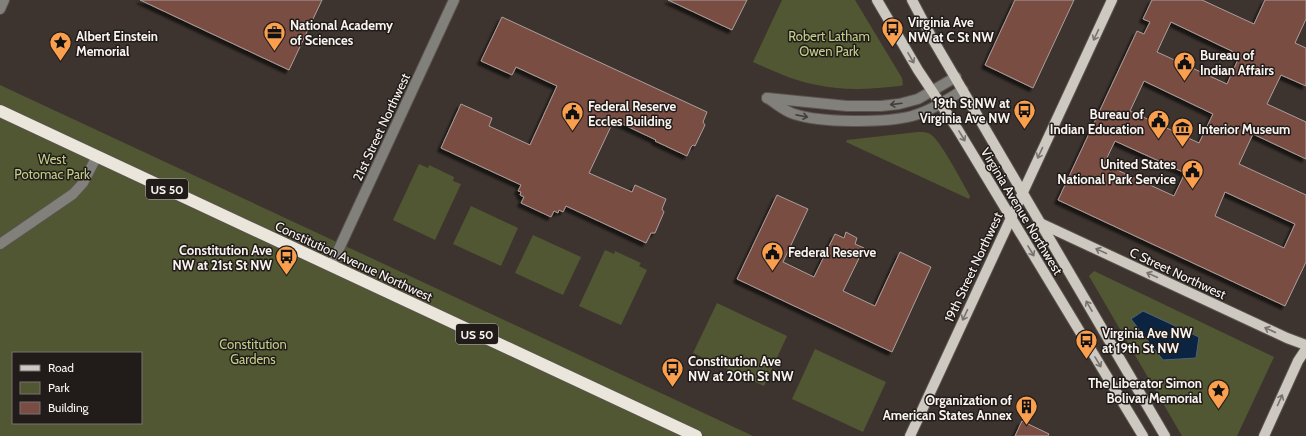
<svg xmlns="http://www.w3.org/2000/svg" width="1306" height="436" font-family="Cabin,sans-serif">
  <defs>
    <filter id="shadow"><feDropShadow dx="-3.5" dy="3.5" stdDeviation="1" flood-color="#0009"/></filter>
  </defs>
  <rect width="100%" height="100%" fill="#3d342f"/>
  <g fill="#515732" fill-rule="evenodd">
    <path d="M782,0H855L902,78L903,85L900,86C873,89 844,91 817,85C794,81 774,71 753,62Z"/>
    <path d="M0,85L753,436H0ZM13,353H141V423H13Z"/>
    <path d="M918,132C922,132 926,132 930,134C940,139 963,184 970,196L969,199L846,142L847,140Z"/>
    <path d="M419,164L428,168L429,165L454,177L453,181L461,184L435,240L393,220Z"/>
    <path d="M471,206L518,228L501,266L453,244Z"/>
    <path d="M533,235L581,257L563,295L515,273Z"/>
    <path d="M605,250L614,254L615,251L641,263L639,266L647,270L621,325L579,306Z"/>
    <path d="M1094,271L1274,357L1237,436H1182L1089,276Z"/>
    <path d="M717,303L787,336L764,386L693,353Z"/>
    <path d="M815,349L886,382L863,432L792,399Z"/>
  </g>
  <path fill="#0b2441" stroke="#536276" d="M1143,311L1199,337L1196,358L1163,360L1131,319Z"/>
  <g fill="#794d43" stroke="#ab9e9b" fill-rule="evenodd" filter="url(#shadow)">
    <path d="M140,0H322L289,70Z"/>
    <path d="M668,0H747L732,30Z"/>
    <path d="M1015,0H1074L1033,88L985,65Z"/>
    <path d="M1152,0H1202L1254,24L1265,0H1306V19L1295,43L1306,48V86L1281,75L1267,104L1306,122V159L1253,134L1239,164L1306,195V262L1285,306L1058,200L1137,31L1144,34L1150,22L1143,19ZM1171,22L1240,55L1227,84L1157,52ZM1144,81L1213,114L1199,143L1130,111ZM1115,141L1185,173L1174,196L1104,164ZM1225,192L1295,224L1284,248L1215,216Z"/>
    <path d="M502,17L707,112L703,122L705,125L695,146L693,145L691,147L687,156L655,141L656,140L614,120L589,173L632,192L635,185L666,199L662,209L664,212L655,233H651L646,243L566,206L563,212L559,210L558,213L554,211L551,217L521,203L524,197L520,195L521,192L518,191L521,185L441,148L461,104L492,118L489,126L530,145L557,86L516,67L512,75L481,61Z"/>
    <path d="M777,195L808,209L783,262L814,277L835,234L844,238L846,232L857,238L855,244L864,248L843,291L875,306L900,252L931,267L892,352L737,279Z"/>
    <path d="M1022,421L1049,434L1048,436H1015Z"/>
  </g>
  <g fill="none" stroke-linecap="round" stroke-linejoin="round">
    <defs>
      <g id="minor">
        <path d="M0,9L4,0"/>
        <path d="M767,98C776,103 784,111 794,114C821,123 884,123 912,116C930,111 947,100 963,90"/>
        <path d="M767,98L847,106H881L899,104L918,99L956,77"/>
        <path d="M0,244L73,194L83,183L97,156"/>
        <path d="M331,266L454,0"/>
      </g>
      <g id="major">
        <path d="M877,0L918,70L958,130L1143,436"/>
        <path d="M912,0L932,38L1165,436"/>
        <path d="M1040,223L1287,338L1306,345"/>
        <path d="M910,436L1112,0"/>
        <path d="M1264,436L1298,361L1306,349"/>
      </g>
      <path id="highway" d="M0,111L696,436"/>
    </defs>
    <use href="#minor" stroke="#5b534e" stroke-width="12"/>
    <use href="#major" stroke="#5b534e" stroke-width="12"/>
    <use href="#highway" stroke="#5b534e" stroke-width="14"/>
    <use href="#minor" stroke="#82807b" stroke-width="10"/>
    <use href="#major" stroke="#cdc9c0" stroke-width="10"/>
    <use href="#highway" stroke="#ebe6db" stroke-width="12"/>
  </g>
  <defs><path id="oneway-shaft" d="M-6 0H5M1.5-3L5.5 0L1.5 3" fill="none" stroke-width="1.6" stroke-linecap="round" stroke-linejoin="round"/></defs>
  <g stroke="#77726d">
    <use href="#oneway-shaft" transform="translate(1096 35) rotate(115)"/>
    <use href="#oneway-shaft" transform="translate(911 58) rotate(60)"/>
    <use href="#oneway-shaft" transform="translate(962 136) rotate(59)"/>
    <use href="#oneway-shaft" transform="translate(1040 153) rotate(115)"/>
    <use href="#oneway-shaft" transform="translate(1031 251) rotate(59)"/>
    <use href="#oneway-shaft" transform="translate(1101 251) rotate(-155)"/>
    <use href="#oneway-shaft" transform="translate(1152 275) rotate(-155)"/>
    <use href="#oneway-shaft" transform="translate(1089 306) rotate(-120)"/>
    <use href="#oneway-shaft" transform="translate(965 315) rotate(115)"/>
    <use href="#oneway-shaft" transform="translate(1270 330) rotate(-155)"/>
    <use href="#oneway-shaft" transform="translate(1098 362) rotate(59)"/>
    <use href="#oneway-shaft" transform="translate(1280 400) rotate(-66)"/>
  </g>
  <g stroke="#433f3c">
    <use href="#oneway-shaft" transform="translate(896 104) rotate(173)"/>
    <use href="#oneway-shaft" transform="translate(802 116) rotate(11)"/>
  </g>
  <defs>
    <symbol id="bus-pin" viewBox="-11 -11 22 30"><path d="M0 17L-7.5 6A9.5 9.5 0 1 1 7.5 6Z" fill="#fa9f4e" stroke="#211c1a"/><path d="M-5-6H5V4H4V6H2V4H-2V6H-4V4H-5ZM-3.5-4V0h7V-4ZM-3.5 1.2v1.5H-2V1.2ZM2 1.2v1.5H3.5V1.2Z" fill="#111"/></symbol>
    <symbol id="office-pin" viewBox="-11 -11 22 30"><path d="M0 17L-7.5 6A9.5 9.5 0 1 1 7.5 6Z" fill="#fa9f4e" stroke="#211c1a"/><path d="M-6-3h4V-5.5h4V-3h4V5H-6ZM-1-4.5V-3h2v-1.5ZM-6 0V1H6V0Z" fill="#111"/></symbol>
    <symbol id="sight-pin" viewBox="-11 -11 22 30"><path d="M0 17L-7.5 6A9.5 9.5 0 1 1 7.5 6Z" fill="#fa9f4e" stroke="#211c1a"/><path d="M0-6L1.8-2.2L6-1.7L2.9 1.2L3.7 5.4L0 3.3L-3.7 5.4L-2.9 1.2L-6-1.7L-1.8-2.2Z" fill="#111"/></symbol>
    <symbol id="civic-pin" viewBox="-11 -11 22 30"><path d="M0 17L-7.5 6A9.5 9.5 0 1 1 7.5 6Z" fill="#fa9f4e" stroke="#211c1a"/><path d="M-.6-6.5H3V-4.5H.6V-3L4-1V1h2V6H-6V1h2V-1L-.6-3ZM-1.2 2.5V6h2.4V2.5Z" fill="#111"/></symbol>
    <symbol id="museum-pin" viewBox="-11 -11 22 30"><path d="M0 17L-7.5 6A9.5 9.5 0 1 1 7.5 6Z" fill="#fa9f4e" stroke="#211c1a"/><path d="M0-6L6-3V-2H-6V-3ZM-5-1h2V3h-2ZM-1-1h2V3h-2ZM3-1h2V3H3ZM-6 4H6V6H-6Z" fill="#111"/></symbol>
    <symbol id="building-pin" viewBox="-11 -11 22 30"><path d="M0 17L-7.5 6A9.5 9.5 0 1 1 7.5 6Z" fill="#fa9f4e" stroke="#211c1a"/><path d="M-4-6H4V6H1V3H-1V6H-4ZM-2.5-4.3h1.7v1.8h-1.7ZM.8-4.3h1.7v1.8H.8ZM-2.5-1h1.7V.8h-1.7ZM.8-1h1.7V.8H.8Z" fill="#111"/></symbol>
  </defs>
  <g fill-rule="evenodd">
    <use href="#bus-pin" x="880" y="16" width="25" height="34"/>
    <use href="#office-pin" x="262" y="20" width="25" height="34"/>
    <use href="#sight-pin" x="48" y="30" width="25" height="34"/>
    <use href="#civic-pin" x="1172" y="50" width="25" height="34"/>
    <use href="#bus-pin" x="1012" y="98" width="25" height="34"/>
    <use href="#civic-pin" x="560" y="100" width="25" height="34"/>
    <use href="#civic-pin" x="1146" y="108" width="25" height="34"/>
    <use href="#museum-pin" x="1170" y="116" width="25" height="34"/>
    <use href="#civic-pin" x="1180" y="158" width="25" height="34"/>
    <use href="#civic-pin" x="760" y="240" width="25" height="34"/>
    <use href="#bus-pin" x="274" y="244" width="25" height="34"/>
    <use href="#bus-pin" x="1074" y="328" width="25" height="34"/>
    <use href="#bus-pin" x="660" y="356" width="25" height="34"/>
    <use href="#sight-pin" x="1206" y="378" width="25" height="34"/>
    <use href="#building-pin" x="1014" y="394" width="25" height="34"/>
  </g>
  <g text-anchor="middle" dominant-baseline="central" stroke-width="3" stroke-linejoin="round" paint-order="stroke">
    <g fill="#211c1a" stroke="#b9b3b0" stroke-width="1">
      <rect x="146" y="179" width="42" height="20" rx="3"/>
      <rect x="456" y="324" width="42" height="20" rx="3"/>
    </g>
    <g font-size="12" font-weight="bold" fill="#faf4f0">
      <text x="167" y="189">US 50</text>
      <text x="477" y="334">US 50</text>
    </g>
    <g font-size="13" font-weight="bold" fill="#faf4f0" stroke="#211c1a" text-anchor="start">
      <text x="908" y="22">Virginia Ave<tspan x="908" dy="15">NW at C St NW</tspan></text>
      <text x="290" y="25">National Academy<tspan x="290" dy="15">of Sciences</tspan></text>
      <text x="76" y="36">Albert Einstein<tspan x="76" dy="15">Memorial</tspan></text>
      <text x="1200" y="55">Bureau of<tspan x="1200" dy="15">Indian Affairs</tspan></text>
      <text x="1010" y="103" text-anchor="end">19th St NW at<tspan x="1010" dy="15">Virginia Ave NW</tspan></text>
      <text x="588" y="106">Federal Reserve<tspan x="588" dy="15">Eccles Building</tspan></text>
      <text x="1144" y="114" text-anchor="end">Bureau of<tspan x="1144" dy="15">Indian Education</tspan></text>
      <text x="1198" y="129">Interior Museum</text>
      <text x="1176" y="164" text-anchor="end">United States<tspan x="1176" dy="15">National Park Service</tspan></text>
      <text x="272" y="250" text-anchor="end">Constitution Ave<tspan x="272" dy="15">NW at 21st St NW</tspan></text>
      <text x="788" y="252">Federal Reserve</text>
      <text x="1102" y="333">Virginia Ave NW<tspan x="1102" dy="15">at 19th St NW</tspan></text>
      <text x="688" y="361">Constitution Ave<tspan x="688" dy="15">NW at 20th St NW</tspan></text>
      <text x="1202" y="383" text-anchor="end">The Liberator Simon<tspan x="1202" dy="15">Bolivar Memorial</tspan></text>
      <text x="1012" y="400" text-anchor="end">Organization of<tspan x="1012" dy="15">American States Annex</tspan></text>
    </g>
    <g font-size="13" fill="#c2ce88" stroke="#211c1a">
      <text x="829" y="36">Robert Latham<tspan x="829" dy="15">Owen Park</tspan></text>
      <text x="52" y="159">West<tspan x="52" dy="15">Potomac Park</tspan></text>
      <text x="253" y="344">Constitution<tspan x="253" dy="15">Gardens</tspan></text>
    </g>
    <g font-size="13" fill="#faf4f0" stroke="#211c1a">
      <text transform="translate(381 127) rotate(-65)">21st Street Northwest</text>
      <text transform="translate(1022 211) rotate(59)">Virginia Avenue Northwest</text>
      <text transform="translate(354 261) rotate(25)">Constitution Avenue Northwest</text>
      <text transform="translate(973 267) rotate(-65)">19th Street Northwest</text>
      <text transform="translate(1178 273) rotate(25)">C Street Northwest</text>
    </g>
  </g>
  <rect x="12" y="352" width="130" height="72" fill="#211c1a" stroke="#787270"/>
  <rect x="20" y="365" width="20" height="6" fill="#cdc9c0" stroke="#787270"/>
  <text x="48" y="372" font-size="12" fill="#faf4f0">Road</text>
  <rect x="20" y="382" width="20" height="12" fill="#515732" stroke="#787270"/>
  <text x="48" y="392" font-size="12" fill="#faf4f0">Park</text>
  <rect x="20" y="402" width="20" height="12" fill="#794d43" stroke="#787270"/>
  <text x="48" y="412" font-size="12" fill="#faf4f0">Building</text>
</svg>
